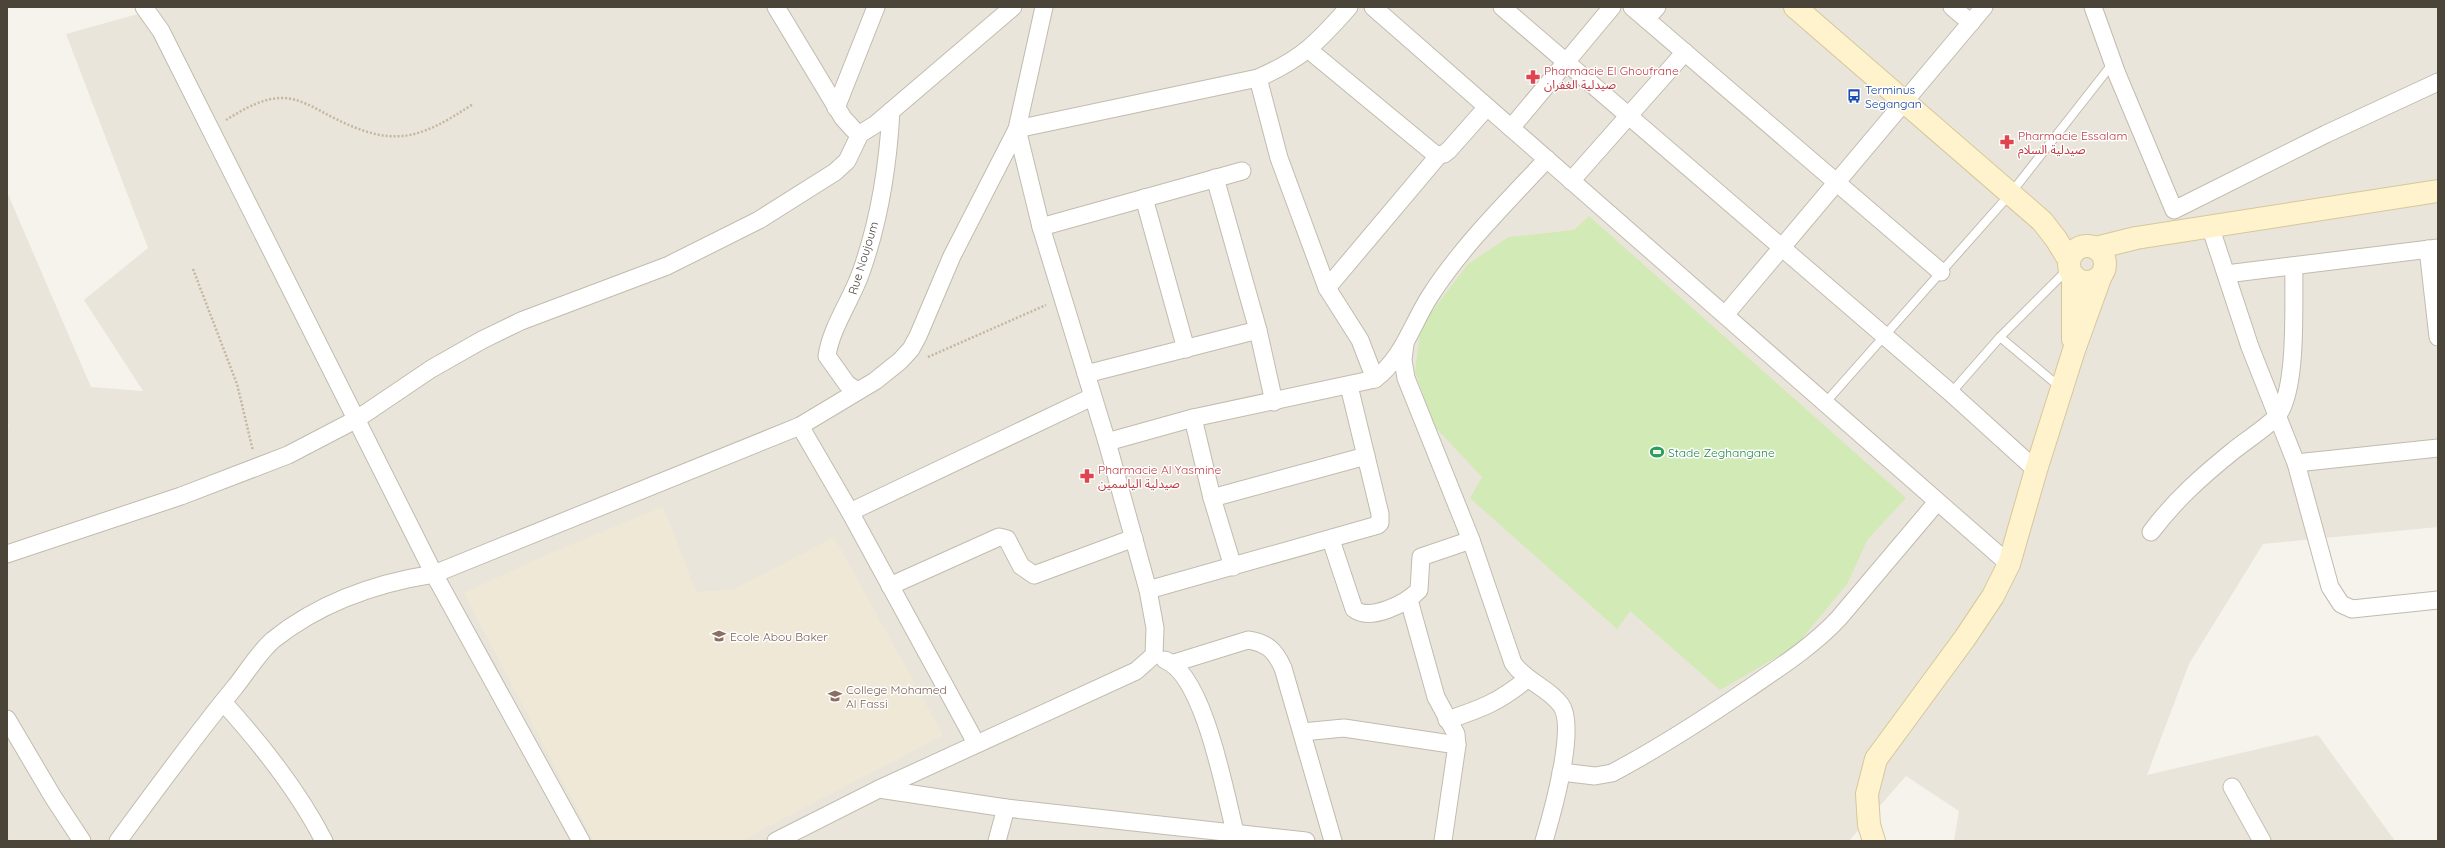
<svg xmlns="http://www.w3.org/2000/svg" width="2445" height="848" font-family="Quicksand,'Noto Sans Arabic',sans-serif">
  <rect width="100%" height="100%" fill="#f6f3ec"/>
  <path fill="#eae5da" d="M163,7H2438V527L2263,544L2189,664L2147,775L2318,735L2395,841H1954L1959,811L1906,776L1849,841H7V426L9,427L7,420V192L91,387L143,391L84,300L148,248L66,34Z"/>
  <path fill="#efe8d6" d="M663,507L696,592L735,589L834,537L943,735L741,841H594L464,593L541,557Z"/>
  <path fill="#d2eab5" d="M1589,216L1906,498L1868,539L1847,584L1796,646L1720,690L1630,611L1617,629L1470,498L1482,477L1435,427L1415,372L1421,326L1468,264L1509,237L1574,230Z"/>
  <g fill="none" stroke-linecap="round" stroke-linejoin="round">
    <defs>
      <g id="lane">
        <path d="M2000,337L2061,388"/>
        <path d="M1951,393L2000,337L2069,268"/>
        <path d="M1825,403L2011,193L2113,63"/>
      </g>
      <g id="street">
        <path d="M144,7L161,31L434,574L581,841"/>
        <path d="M776,7L843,118L854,130L860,134"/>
        <path d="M1373,7L2009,564"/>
        <path d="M1502,7L1951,393L2036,470"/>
        <path d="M1632,7L1941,272"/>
        <path d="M1952,7L1971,23"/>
        <path d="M2093,7L2117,74L2174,210L2326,134L2438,82"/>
        <path d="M1646,19L1657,7"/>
        <path d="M1309,50L1436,155L1444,154L1449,150L1487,107"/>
        <path d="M1258,78L1279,158L1327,288L1360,340L1375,379"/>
        <path d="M836,108L876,7"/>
        <path d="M1511,128L1612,7"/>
        <path d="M1017,129L1258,78C1302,59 1318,42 1349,7"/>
        <path d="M1215,178L1258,330L1274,402"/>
        <path d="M1571,181L1685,52"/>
        <path d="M1144,198L1186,349"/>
        <path d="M2210,226L2250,347L2296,463L2330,587L2341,604L2352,609L2438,600"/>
        <path d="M1041,227L1242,171"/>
        <path d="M2428,249L2438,337"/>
        <path d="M2226,274L2438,248"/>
        <path d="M1327,288L1439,155"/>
        <path d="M1725,315L1984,7"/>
        <path d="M1405,344L1403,360L1406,378L1471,540"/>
        <path d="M1086,374L1258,330"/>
        <path d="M856,390L847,384L827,356C831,328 850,302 860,275C879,223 888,166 891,111"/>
        <path d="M1193,418L1212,498L1233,567"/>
        <path d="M800,426L850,512L976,743"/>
        <path d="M1107,442L1193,418L1375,379C1403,358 1412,324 1430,296C1462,246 1507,202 1547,159"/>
        <path d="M2296,463L2438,448"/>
        <path d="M1212,498L1366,456"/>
        <path d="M850,512L1092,397"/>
        <path d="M2151,532C2175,500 2202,476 2233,451C2244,442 2270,425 2278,415C2298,387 2293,302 2294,266"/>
        <path d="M1331,540L1354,609C1370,622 1407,603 1419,590L1421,557L1471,540L1513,663C1526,682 1548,687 1561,705C1577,727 1552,814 1544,841"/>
        <path d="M7,554L181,496L288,455L357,419L431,369L482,340L521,321L667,266L759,220L835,172L847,161L860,134L876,124L1013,7"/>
        <path d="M890,586L999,537L1007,539L1021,566L1034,575L1134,538"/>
        <path d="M1148,590L1378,525L1380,523V514L1349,386"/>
        <path d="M1409,600L1436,697L1456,734L1457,745L1443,841"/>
        <path d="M1165,660C1204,675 1225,793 1235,832"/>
        <path d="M1174,663L1248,640C1267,643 1275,650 1283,668L1333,841"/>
        <path d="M223,702C261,744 298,790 324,841"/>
        <path d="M7,719L53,797L82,841"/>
        <path d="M1447,720C1481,709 1499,702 1527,679"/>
        <path d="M1302,732L1344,728L1457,745"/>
        <path d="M1561,772L1595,776L1612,773C1659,748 1704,719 1748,689C1780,667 1813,646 1839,618L1937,502"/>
        <path d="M2232,787L2262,841"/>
        <path d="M879,789L1006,808L1306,841"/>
        <path d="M118,841C156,789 194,737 235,687C247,672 259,652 273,640C319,603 376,583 434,574L800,426L875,381L900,361L911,349L918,336L952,256L1017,129L1044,7"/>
        <path d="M776,841L879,789L1136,671L1154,655L1155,628L1148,590L1107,442L1041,227L1017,129"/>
        <path d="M997,841L1006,808"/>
      </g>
      <g id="secondary">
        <path d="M1795,7L2042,221L2056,239L2069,260"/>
        <circle cx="2087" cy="264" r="18"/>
        <path d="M2096,248L2136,238L2438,191"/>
        <path d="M2073,276V339"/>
        <path d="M1874,841L1869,825L1867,794L1876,759L1965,638L1993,596L2009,564L2036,470L2074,350L2100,278"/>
      </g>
    </defs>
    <use href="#lane" stroke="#c2bbae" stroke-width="10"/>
    <use href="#street" stroke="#c2bbae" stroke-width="19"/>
    <use href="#secondary" stroke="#d6c79b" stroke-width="24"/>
    <g stroke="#c4b79f" stroke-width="2.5" stroke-dasharray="2 2" stroke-linecap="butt">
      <path d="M226,120C242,110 262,98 282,98C299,98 315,108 330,116C392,148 417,141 473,104"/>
      <path d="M193,269L237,384L253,451"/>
      <path d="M928,357L1046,305"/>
    </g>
    <use href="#lane" stroke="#fff" stroke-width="8"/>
    <use href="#street" stroke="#fff" stroke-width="17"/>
    <use href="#secondary" stroke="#fff3cd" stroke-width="22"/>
  </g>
  <defs>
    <symbol id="pharmacy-bare" viewBox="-9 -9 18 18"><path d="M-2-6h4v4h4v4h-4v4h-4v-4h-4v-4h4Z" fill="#e0444e" stroke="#fff" stroke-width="2.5" paint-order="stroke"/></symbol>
    <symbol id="bus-bare" viewBox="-9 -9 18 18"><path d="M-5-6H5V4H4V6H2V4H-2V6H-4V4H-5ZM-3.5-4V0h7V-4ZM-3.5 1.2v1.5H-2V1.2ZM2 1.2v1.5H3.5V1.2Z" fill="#1a4fb4" stroke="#fff" stroke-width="2.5" paint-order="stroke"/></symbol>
    <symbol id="stadium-bare" viewBox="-9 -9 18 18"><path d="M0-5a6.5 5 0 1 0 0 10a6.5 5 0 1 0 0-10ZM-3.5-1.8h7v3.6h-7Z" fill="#2e9e5b" stroke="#fff" stroke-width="2.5" paint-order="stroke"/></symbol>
    <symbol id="school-bare" viewBox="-9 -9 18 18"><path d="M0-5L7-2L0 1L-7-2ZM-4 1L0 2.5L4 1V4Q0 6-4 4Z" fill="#8d6e63" stroke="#fff" stroke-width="2.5" paint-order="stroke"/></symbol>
    <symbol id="university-bare" viewBox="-9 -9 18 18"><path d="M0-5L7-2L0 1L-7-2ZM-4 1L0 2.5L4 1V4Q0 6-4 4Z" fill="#8d6e63" stroke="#fff" stroke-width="2.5" paint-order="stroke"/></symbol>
  </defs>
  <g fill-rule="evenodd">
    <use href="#pharmacy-bare" x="1523" y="67" width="20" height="20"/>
    <use href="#bus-bare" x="1844" y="86" width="20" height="20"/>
    <use href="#pharmacy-bare" x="1997" y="132" width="20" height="20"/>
    <use href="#stadium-bare" x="1647" y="442" width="20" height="20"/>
    <use href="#pharmacy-bare" x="1077" y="466" width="20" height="20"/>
    <use href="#school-bare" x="709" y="626" width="20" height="20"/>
    <use href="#university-bare" x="825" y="686" width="20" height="20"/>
  </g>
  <g text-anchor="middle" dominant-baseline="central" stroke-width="3" stroke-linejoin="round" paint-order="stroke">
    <g font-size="12" fill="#be3a42" stroke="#fff" text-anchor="start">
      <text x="1544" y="70">Pharmacie El Ghoufrane<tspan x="1544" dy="14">صيدلية الغفران</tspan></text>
      <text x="2018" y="135">Pharmacie Essalam<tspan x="2018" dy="14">صيدلية السلام</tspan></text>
      <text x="1098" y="469">Pharmacie Al Yasmine<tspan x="1098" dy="14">صيدلية الياسمين</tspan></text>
    </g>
    <g font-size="12" fill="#164399" stroke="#fff" text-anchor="start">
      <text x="1865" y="89">Terminus<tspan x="1865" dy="14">Segangan</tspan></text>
    </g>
    <g font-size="12" fill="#4b4439" stroke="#fff">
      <text transform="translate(863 258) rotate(-73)">Rue Noujoum</text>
    </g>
    <g font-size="12" fill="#27864d" stroke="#fff" text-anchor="start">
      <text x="1668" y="452">Stade Zeghangane</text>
    </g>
    <g font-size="12" fill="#785e54" stroke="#fff" text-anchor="start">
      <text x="730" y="636">Ecole Abou Baker</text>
      <text x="846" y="689">College Mohamed<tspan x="846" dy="14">Al Fassi</tspan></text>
    </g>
  </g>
  <rect width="2445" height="848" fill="none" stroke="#4b4439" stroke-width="16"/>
</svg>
